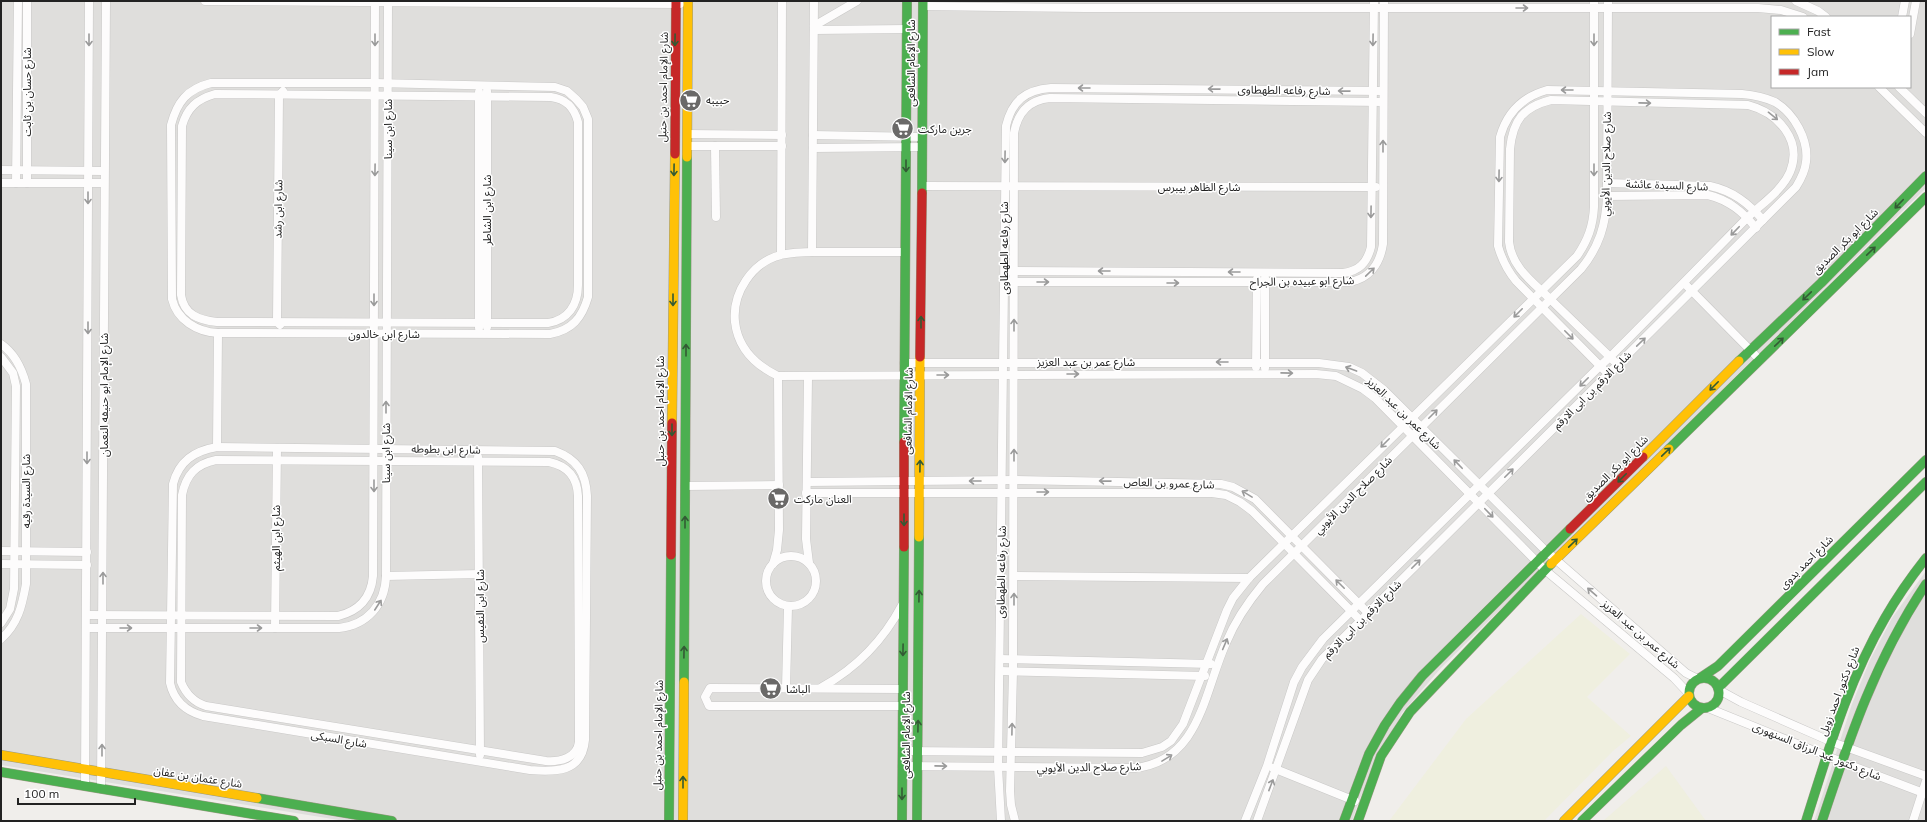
<svg xmlns="http://www.w3.org/2000/svg" width="1927" height="822" font-family="Mulish,'Noto Sans Arabic',sans-serif">
  <rect width="100%" height="100%" fill="#f0eeeb"/>
  <g fill="#dfdedc" fill-rule="evenodd">
    <path d="M1,1H1926V188L1441,668L1402,713L1360,798L1352,821H345L1,765ZM1772,17H1910V87H1772Z"/>
    <path d="M1926,571V821H1814L1852,704L1870,660L1892,618Z"/>
  </g>
  <g fill="#efefdf">
    <path d="M1581,614L1630,654L1587,697L1631,736L1613,751L1544,821H1389L1466,719Z"/>
    <path d="M1666,766L1706,821H1603L1610,815Z"/>
  </g>
  <g fill="none" stroke-linecap="round" stroke-linejoin="round">
    <defs>
      <g id="street">
        <path d="M205,1L680,4"/>
        <path d="M1796,1L1818,11L1826,17"/>
        <path d="M923,6L1086,8H1758L1781,10L1803,17"/>
        <path d="M1902,17L1905,1"/>
        <path d="M814,26L857,1"/>
        <path d="M814,30L907,29"/>
        <path d="M1910,34L1916,1"/>
        <path d="M211,83H375L555,87L567,91L576,99L583,107L588,119V297C582,318 572,330 550,334L218,333C197,332 177,320 172,299L171,125C177,102 187,89 211,83Z"/>
        <path d="M1879,87L1926,133"/>
        <path d="M1899,87L1926,113"/>
        <path d="M487,91V327"/>
        <path d="M479,92V328"/>
        <path d="M215,94L551,97C566,99 574,107 578,122V285C578,305 568,320 548,323L217,322C199,320 184,315 181,295L182,126C187,108 197,99 215,94Z"/>
        <path d="M687,134L782,135"/>
        <path d="M813,135L922,137"/>
        <path d="M687,146H782"/>
        <path d="M715,146L716,217"/>
        <path d="M813,148L922,147"/>
        <path d="M1,170L104,171"/>
        <path d="M1,183H104"/>
        <path d="M16,183L18,1"/>
        <path d="M27,183V1"/>
        <path d="M1607,183L1710,186C1733,191 1748,203 1763,220"/>
        <path d="M922,186L1376,187"/>
        <path d="M1607,196L1708,195C1729,200 1743,212 1756,228"/>
        <path d="M812,252L814,1"/>
        <path d="M905,252C880,252 855,252 829,252C814,252 796,251 781,255C752,262 732,293 735,322C738,348 755,365 778,376L1316,374L1336,376L1363,389L1375,398L1545,570L1674,678L1689,694"/>
        <path d="M781,254L782,1"/>
        <path d="M1010,271L1343,273C1359,271 1367,263 1371,247L1374,1"/>
        <path d="M1009,282H1349C1369,279 1380,264 1383,244L1384,1"/>
        <path d="M1684,283L1760,360"/>
        <path d="M280,325L277,322L279,95L283,91"/>
        <path d="M1,344C14,353 22,369 26,384V584C22,606 18,624 1,639"/>
        <path d="M1,357L13,373L16,386L14,589L10,609L1,623"/>
        <path d="M904,363H1319L1349,367L1362,373L1384,390L1547,552L1686,673L1698,679"/>
        <path d="M1256,367L1257,279"/>
        <path d="M1265,368V278"/>
        <path d="M808,377L806,539L809,563"/>
        <path d="M217,447L555,451C577,459 586,473 587,496L585,740C582,773 555,772 530,770L203,716C185,711 174,701 170,683L173,484C179,461 194,451 217,447Z"/>
        <path d="M217,447L218,333"/>
        <path d="M478,457L480,755"/>
        <path d="M216,460L549,462C568,466 577,477 578,496L579,742C577,758 560,762 546,761L206,706C193,702 186,694 181,682L182,495C186,475 196,464 216,460Z"/>
        <path d="M807,482L1014,480L1221,484L1233,487L1255,499L1367,612"/>
        <path d="M685,486L779,485"/>
        <path d="M806,493H1212L1226,495L1240,502L1252,511L1360,620"/>
        <path d="M1,551L87,552"/>
        <circle cx="791" cy="581" r="25"/>
        <path d="M1,564L87,565"/>
        <path d="M773,564L777,550L779,530L778,376"/>
        <path d="M386,576L480,574"/>
        <path d="M1014,576L1249,578"/>
        <path d="M87,615L338,616C359,611 371,598 373,576L375,1"/>
        <path d="M87,628H339C367,625 385,605 386,576L388,1"/>
        <path d="M275,628L277,448"/>
        <path d="M1001,659L1211,664"/>
        <path d="M1000,671L1205,676"/>
        <path d="M822,687C858,667 883,641 902,605"/>
        <path d="M786,688L788,607"/>
        <path d="M1719,690L1741,702L1832,742L1926,776"/>
        <path d="M902,706H709L705,697L710,688L903,689"/>
        <path d="M1708,708L1842,762L1926,794"/>
        <path d="M903,751L1142,753L1162,747L1171,741L1183,724L1227,610L1233,598L1249,578L1577,256C1588,240 1593,226 1594,207V1"/>
        <path d="M902,766L1135,768C1200,761 1204,692 1226,643C1235,621 1248,602 1263,584L1581,269C1599,247 1606,225 1607,196L1608,1"/>
        <path d="M1273,768L1355,801"/>
        <path d="M85,786L89,1"/>
        <path d="M101,789L106,1"/>
        <path d="M1001,821L998,767L1006,126C1012,101 1025,90 1051,88L1383,91"/>
        <path d="M1015,821L1011,805L1010,791L1013,672L1014,133C1018,112 1029,100 1050,98L1383,102"/>
        <path d="M1245,821L1267,766L1294,682L1302,667L1323,639L1600,366L1610,357C1656,311 1701,265 1746,219C1760,205 1782,191 1790,172C1803,140 1778,113 1748,105L1551,100C1523,107 1513,120 1510,149L1509,242C1512,268 1533,282 1550,299L1610,357L1618,365"/>
        <path d="M1257,821L1308,680L1322,659L1796,187C1801,179 1805,171 1806,162C1809,140 1794,113 1775,102C1764,97 1753,95 1742,94L1547,90C1522,97 1507,112 1500,137L1498,246C1502,260 1507,270 1516,281L1608,374"/>
        <path d="M1913,821L1926,781"/>
      </g>
      <g id="fast">
        <path d="M922,193L923,1"/>
        <path d="M1739,361L1821,283L1926,176"/>
        <path d="M904,442L907,1"/>
        <path d="M1669,449L1926,197"/>
        <circle cx="1704" cy="693" r="15"/>
        <path d="M1700,678L1718,666L1926,460"/>
        <path d="M684,682L687,157"/>
        <path d="M1718,688L1926,482"/>
        <path d="M1,772L294,821"/>
        <path d="M257,798L392,821"/>
        <path d="M669,821L671,555"/>
        <path d="M902,821L904,547"/>
        <path d="M917,821L919,537"/>
        <path d="M1344,821L1369,754L1385,725L1400,703L1422,676L1570,529"/>
        <path d="M1358,821L1381,756L1410,712L1551,564"/>
        <path d="M1582,821L1681,725L1702,708"/>
        <path d="M1806,821C1828,752 1848,681 1885,618C1897,597 1911,577 1926,558"/>
        <path d="M1822,821C1850,736 1876,659 1926,584"/>
      </g>
      <g id="slow">
        <path d="M687,157L688,1"/>
        <path d="M672,423L675,154"/>
        <path d="M1643,457L1739,361"/>
        <path d="M919,537L920,357"/>
        <path d="M1551,564L1669,449"/>
        <path d="M1,755L257,798"/>
        <path d="M683,821L684,682"/>
        <path d="M1564,821L1689,696"/>
      </g>
      <g id="jam">
        <path d="M675,154L676,1"/>
        <path d="M920,357L922,193"/>
        <path d="M1570,529L1643,457"/>
        <path d="M904,547V442"/>
        <path d="M671,555L672,423"/>
      </g>
    </defs>
    <use href="#street" stroke="#c9c8c7" stroke-width="9"/>
    <use href="#fast" stroke="#999a82" stroke-width="10"/>
    <use href="#slow" stroke="#999a82" stroke-width="10"/>
    <use href="#jam" stroke="#999a82" stroke-width="10"/>
    <use href="#street" stroke="#fdfcfc" stroke-width="8"/>
    <use href="#fast" stroke="#4caf50" stroke-width="9"/>
    <use href="#slow" stroke="#ffc107" stroke-width="9"/>
    <use href="#jam" stroke="#c62828" stroke-width="9"/>
  </g>
  <defs><path id="oneway-shaft" d="M-6 0H5M1.5-3L5.5 0L1.5 3" fill="none" stroke-width="1.6" stroke-linecap="round" stroke-linejoin="round"/></defs>
  <g stroke="#9a9a9a">
    <use href="#oneway-shaft" transform="translate(1522 8)"/>
    <use href="#oneway-shaft" transform="translate(89 40) rotate(90)"/>
    <use href="#oneway-shaft" transform="translate(375 40) rotate(90)"/>
    <use href="#oneway-shaft" transform="translate(1373 40) rotate(91)"/>
    <use href="#oneway-shaft" transform="translate(1594 40) rotate(90)"/>
    <use href="#oneway-shaft" transform="translate(1084 88) rotate(-180)"/>
    <use href="#oneway-shaft" transform="translate(1214 89) rotate(-179)"/>
    <use href="#oneway-shaft" transform="translate(1567 90) rotate(180)"/>
    <use href="#oneway-shaft" transform="translate(1344 91) rotate(-179)"/>
    <use href="#oneway-shaft" transform="translate(1645 103) rotate(1)"/>
    <use href="#oneway-shaft" transform="translate(1773 116) rotate(39)"/>
    <use href="#oneway-shaft" transform="translate(1383 146) rotate(-90)"/>
    <use href="#oneway-shaft" transform="translate(1005 157) rotate(91)"/>
    <use href="#oneway-shaft" transform="translate(375 170) rotate(91)"/>
    <use href="#oneway-shaft" transform="translate(1594 170) rotate(90)"/>
    <use href="#oneway-shaft" transform="translate(1499 176) rotate(91)"/>
    <use href="#oneway-shaft" transform="translate(88 198) rotate(90)"/>
    <use href="#oneway-shaft" transform="translate(1371 212) rotate(91)"/>
    <use href="#oneway-shaft" transform="translate(1735 231) rotate(134)"/>
    <use href="#oneway-shaft" transform="translate(1104 271) rotate(-180)"/>
    <use href="#oneway-shaft" transform="translate(1234 272) rotate(-180)"/>
    <use href="#oneway-shaft" transform="translate(1370 272) rotate(-44)"/>
    <use href="#oneway-shaft" transform="translate(1043 282)"/>
    <use href="#oneway-shaft" transform="translate(1173 283)"/>
    <use href="#oneway-shaft" transform="translate(374 300) rotate(90)"/>
    <use href="#oneway-shaft" transform="translate(1518 313) rotate(135)"/>
    <use href="#oneway-shaft" transform="translate(1014 325) rotate(-90)"/>
    <use href="#oneway-shaft" transform="translate(88 328) rotate(90)"/>
    <use href="#oneway-shaft" transform="translate(1569 335) rotate(45)"/>
    <use href="#oneway-shaft" transform="translate(1641 342) rotate(-44)"/>
    <use href="#oneway-shaft" transform="translate(1222 362) rotate(180)"/>
    <use href="#oneway-shaft" transform="translate(1351 369) rotate(-160)"/>
    <use href="#oneway-shaft" transform="translate(1287 373) rotate(1)"/>
    <use href="#oneway-shaft" transform="translate(1073 374)"/>
    <use href="#oneway-shaft" transform="translate(943 375)"/>
    <use href="#oneway-shaft" transform="translate(1584 382) rotate(135)"/>
    <use href="#oneway-shaft" transform="translate(386 407) rotate(-90)"/>
    <use href="#oneway-shaft" transform="translate(1433 414) rotate(-45)"/>
    <use href="#oneway-shaft" transform="translate(1385 443) rotate(135)"/>
    <use href="#oneway-shaft" transform="translate(1014 455) rotate(-90)"/>
    <use href="#oneway-shaft" transform="translate(87 458) rotate(90)"/>
    <use href="#oneway-shaft" transform="translate(1458 464) rotate(-134)"/>
    <use href="#oneway-shaft" transform="translate(1509 473) rotate(-45)"/>
    <use href="#oneway-shaft" transform="translate(975 481) rotate(180)"/>
    <use href="#oneway-shaft" transform="translate(1105 481) rotate(-179)"/>
    <use href="#oneway-shaft" transform="translate(374 486) rotate(90)"/>
    <use href="#oneway-shaft" transform="translate(1043 492)"/>
    <use href="#oneway-shaft" transform="translate(1247 494) rotate(-149)"/>
    <use href="#oneway-shaft" transform="translate(1489 513) rotate(46)"/>
    <use href="#oneway-shaft" transform="translate(1416 564) rotate(-45)"/>
    <use href="#oneway-shaft" transform="translate(103 578) rotate(-90)"/>
    <use href="#oneway-shaft" transform="translate(1340 584) rotate(-135)"/>
    <use href="#oneway-shaft" transform="translate(1592 592) rotate(-139)"/>
    <use href="#oneway-shaft" transform="translate(1014 599) rotate(-90)"/>
    <use href="#oneway-shaft" transform="translate(378 605) rotate(-57)"/>
    <use href="#oneway-shaft" transform="translate(126 628)"/>
    <use href="#oneway-shaft" transform="translate(256 628)"/>
    <use href="#oneway-shaft" transform="translate(1225 644) rotate(-67)"/>
    <use href="#oneway-shaft" transform="translate(1012 729) rotate(-89)"/>
    <use href="#oneway-shaft" transform="translate(102 750) rotate(-90)"/>
    <use href="#oneway-shaft" transform="translate(1167 758) rotate(-32)"/>
    <use href="#oneway-shaft" transform="translate(941 766) rotate(1)"/>
    <use href="#oneway-shaft" transform="translate(1271 785) rotate(-69)"/>
  </g>
  <g stroke="#335a34">
    <use href="#oneway-shaft" transform="translate(675 40) rotate(91)"/>
    <use href="#oneway-shaft" transform="translate(906 166) rotate(90)"/>
    <use href="#oneway-shaft" transform="translate(674 170) rotate(91)"/>
    <use href="#oneway-shaft" transform="translate(1899 204) rotate(134)"/>
    <use href="#oneway-shaft" transform="translate(1871 251) rotate(-44)"/>
    <use href="#oneway-shaft" transform="translate(1807 296) rotate(136)"/>
    <use href="#oneway-shaft" transform="translate(673 300) rotate(90)"/>
    <use href="#oneway-shaft" transform="translate(921 322) rotate(-90)"/>
    <use href="#oneway-shaft" transform="translate(1779 342) rotate(-44)"/>
    <use href="#oneway-shaft" transform="translate(686 350) rotate(-90)"/>
    <use href="#oneway-shaft" transform="translate(1714 386) rotate(135)"/>
    <use href="#oneway-shaft" transform="translate(672 430) rotate(90)"/>
    <use href="#oneway-shaft" transform="translate(1666 452) rotate(-44)"/>
    <use href="#oneway-shaft" transform="translate(920 466) rotate(-89)"/>
    <use href="#oneway-shaft" transform="translate(1622 478) rotate(135)"/>
    <use href="#oneway-shaft" transform="translate(904 520) rotate(90)"/>
    <use href="#oneway-shaft" transform="translate(685 522) rotate(-90)"/>
    <use href="#oneway-shaft" transform="translate(1573 543) rotate(-44)"/>
    <use href="#oneway-shaft" transform="translate(919 596) rotate(-89)"/>
    <use href="#oneway-shaft" transform="translate(903 650) rotate(91)"/>
    <use href="#oneway-shaft" transform="translate(684 652) rotate(-89)"/>
    <use href="#oneway-shaft" transform="translate(918 726) rotate(-89)"/>
    <use href="#oneway-shaft" transform="translate(683 782) rotate(-90)"/>
    <use href="#oneway-shaft" transform="translate(902 794) rotate(90)"/>
  </g>
  <defs>
    <symbol id="supermarket-disc" viewBox="-11 -11 22 22"><circle r="9.5" fill="#6a6968" stroke="#fff"/><path d="M-6-5.5h2.5l.6 2H6L4.5 2H-2.5L-4.4-4H-6ZM-1.5 3.2a1.3 1.3 0 1 0 .1 0ZM3 3.2a1.3 1.3 0 1 0 .1 0Z" fill="#fff"/></symbol>
  </defs>
  <g fill-rule="evenodd">
    <use href="#supermarket-disc" x="678" y="88" width="25" height="25"/>
    <use href="#supermarket-disc" x="890" y="116" width="25" height="25"/>
    <use href="#supermarket-disc" x="766" y="486" width="25" height="25"/>
    <use href="#supermarket-disc" x="758" y="676" width="25" height="25"/>
  </g>
  <g text-anchor="middle" dominant-baseline="central" stroke-width="3" stroke-linejoin="round" paint-order="stroke">
    <g font-size="11" fill="#222" stroke="#fff">
      <text transform="translate(911 63) rotate(-90)">شارع الإمام الشافعى</text>
      <text transform="translate(663 87) rotate(-89)">شارع الإمام احمد بن حنبل</text>
      <text transform="translate(1284 90) rotate(1)">شارع رفاعه الطهطاوى</text>
      <text transform="translate(27 92) rotate(-90)">شارع حسان بن ثابت</text>
      <text transform="translate(388 129) rotate(-90)">شارع ابن سينا</text>
      <text transform="translate(1606 164) rotate(-89)">شارع صلاح الدين الأيوبي</text>
      <text transform="translate(1667 185) rotate(2)">شارع السيدة عائشة</text>
      <text x="1199" y="187">شارع الظاهر بيبرس</text>
      <text transform="translate(278 209) rotate(-89)">شارع ابن رشد</text>
      <text transform="translate(487 210) rotate(-90)">شارع ابن الشاطر</text>
      <text transform="translate(1845 241) rotate(-45)">شارع ابو بكر الصديق</text>
      <text transform="translate(1004 248) rotate(-90)">شارع رفاعه الطهطاوى</text>
      <text transform="translate(1302 281) rotate(-1)">شارع ابو عبيده بن الجراح</text>
      <text x="384" y="334">شارع ابن خالدون</text>
      <text x="1086" y="362">شارع عمر بن عبد العزيز</text>
      <text transform="translate(1592 390) rotate(-45)">شارع الارقم بن ابى الارقم</text>
      <text transform="translate(104 395) rotate(-90)">شارع الإمام ابو حنيفه النعمان</text>
      <text transform="translate(660 411) rotate(-90)">شارع الإمام احمد بن حنبل</text>
      <text transform="translate(908 411) rotate(-89)">شارع الإمام الشافعى</text>
      <text transform="translate(1404 413) rotate(44)">شارع عمر بن عبد العزيز</text>
      <text transform="translate(446 449) rotate(1)">شارع ابن بطوطه</text>
      <text transform="translate(386 453) rotate(-90)">شارع ابن سينا</text>
      <text transform="translate(1615 468) rotate(-45)">شارع ابو بكر الصديق</text>
      <text transform="translate(1169 483) rotate(2)">شارع عمرو بن العاص</text>
      <text transform="translate(26 491) rotate(-90)">شارع السيدة رقيه</text>
      <text transform="translate(1353 495) rotate(-45)">شارع صلاح الدين الأيوبي</text>
      <text transform="translate(276 538) rotate(-90)">شارع ابن الهيثم</text>
      <text transform="translate(1806 562) rotate(-45)">شارع احمد بدوى</text>
      <text transform="translate(1001 572) rotate(-89)">شارع رفاعه الطهطاوى</text>
      <text transform="translate(480 606) rotate(-90)">شارع ابن النفيس</text>
      <text transform="translate(1362 619) rotate(-45)">شارع الارقم بن ابى الارقم</text>
      <text transform="translate(1641 634) rotate(41)">شارع عمر بن عبد العزيز</text>
      <text transform="translate(1839 691) rotate(-69)">شارع دكتور احمد زويل</text>
      <text transform="translate(658 735) rotate(-89)">شارع الإمام احمد بن حنبل</text>
      <text transform="translate(906 735) rotate(-90)">شارع الإمام الشافعى</text>
      <text transform="translate(339 739) rotate(10)">شارع السبكى</text>
      <text transform="translate(1817 751) rotate(22)">شارع دكتور عبد الرزاق السنهورى</text>
      <text transform="translate(1089 767) rotate(-1)">شارع صلاح الدين الأيوبي</text>
      <text transform="translate(198 777) rotate(9)">شارع عثمان بن عفان</text>
    </g>
    <g font-size="11" fill="#222" stroke="#fff" text-anchor="start">
      <text x="706" y="100">حبيبه</text>
      <text x="918" y="129">جرين ماركت</text>
      <text x="794" y="499">العنان ماركت</text>
      <text x="786" y="689">الباشا</text>
    </g>
  </g>
  <rect width="1927" height="822" fill="none" stroke="#222222" stroke-width="4"/>
  <rect x="1771" y="16" width="140" height="72" fill="#ffffff" stroke="#a7a7a7"/>
  <rect x="1779" y="29" width="20" height="6" fill="#4caf50" stroke="#a7a7a7"/>
  <text x="1807" y="36" font-size="12" fill="#222222">Fast</text>
  <rect x="1779" y="49" width="20" height="6" fill="#ffc107" stroke="#a7a7a7"/>
  <text x="1807" y="56" font-size="12" fill="#222222">Slow</text>
  <rect x="1779" y="69" width="20" height="6" fill="#c62828" stroke="#a7a7a7"/>
  <text x="1807" y="76" font-size="12" fill="#222222">Jam</text>
  <path d="M18 798v6h117v-6" fill="none" stroke="#222222" stroke-width="2"/>
  <text x="24" y="798" font-size="12" fill="#222222" stroke="#ffffff" stroke-width="3" paint-order="stroke">100 m</text>
</svg>
